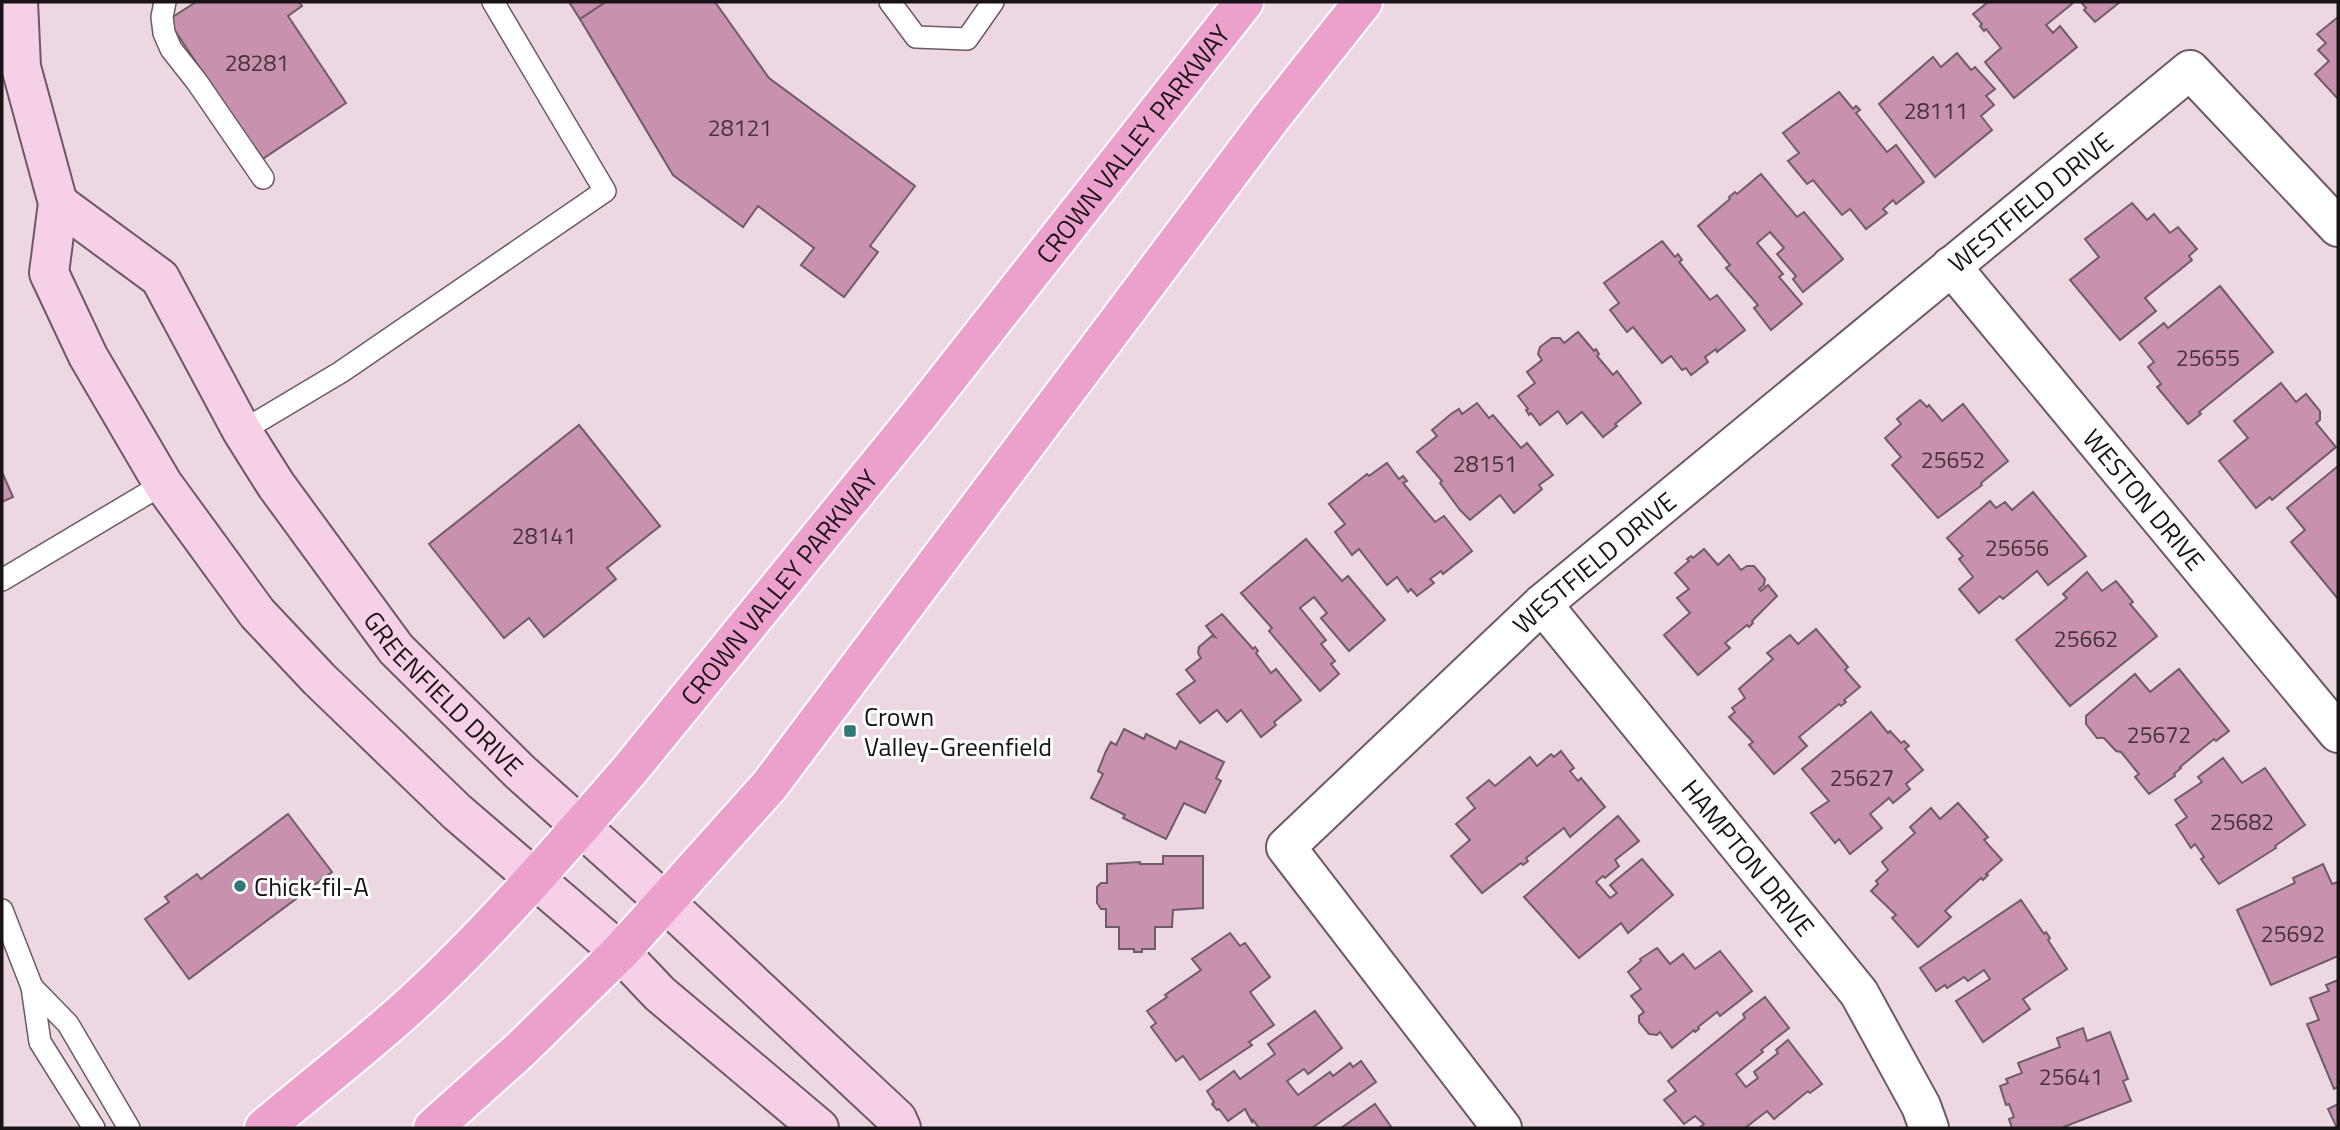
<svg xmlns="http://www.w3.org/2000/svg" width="2340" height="1130" font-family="'Titillium Web',sans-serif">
  <rect width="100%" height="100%" fill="#ecd7e2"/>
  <g fill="#c892ae" stroke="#6f5d66" stroke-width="2">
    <path d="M196,2H299L302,6L288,16L346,103L261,160L168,20Z"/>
    <path d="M569,2H606L580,19Z"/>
    <path d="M606,2H715L769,78L915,186L870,246L878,252L844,297L801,265L814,248L758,206L743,227L673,175L580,19Z"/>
    <path d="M1988,2H2070L2072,4L2046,25L2053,33L2060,26L2077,47L2014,98L1985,62L2001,48L1986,29L1984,31L1980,26L1982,24L1973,14Z"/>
    <path d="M2081,2H2120L2095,22L2084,10L2086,8Z"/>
    <path d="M2338,17V99L2315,74L2329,61L2318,50L2326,43L2317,34Z"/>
    <path d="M1957,53L1971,70L1975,67L1995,89L1986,96L1994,105L1981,116L1992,130L1935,177L1879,104L1933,57L1941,67Z"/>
    <path d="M1839,92L1853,109L1856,106L1860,110L1856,113L1887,152L1896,145L1924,182L1896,204L1893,200L1883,209L1887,213L1866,229L1850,209L1842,215L1813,180L1807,184L1788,161L1799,153L1783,133Z"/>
    <path d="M1761,174L1797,217L1804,212L1843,259L1803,292L1793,279L1796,276L1777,254L1784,248L1770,232L1757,243L1783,274L1779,277L1802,304L1771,330L1754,308L1758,305L1726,268L1730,265L1698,226L1730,199L1729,197L1735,192L1737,194Z"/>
    <path d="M2132,203L2147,220L2154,214L2170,233L2178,227L2197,249L2189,256L2192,260L2145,298L2156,311L2120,340L2070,280L2099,257L2085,239Z"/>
    <path d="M1662,241L1675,257L1678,254L1682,260L1679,262L1710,300L1717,295L1745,330L1717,352L1716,349L1705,357L1708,362L1691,375L1686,368L1682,370L1671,356L1662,363L1633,327L1627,332L1610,310L1619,303L1604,283Z"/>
    <path d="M2220,286L2273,352L2199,412L2201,414L2188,424L2157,387L2161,384L2148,367L2154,362L2139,343L2164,323L2168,328Z"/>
    <path d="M1578,332L1594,351L1596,349L1599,354L1597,356L1613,375L1617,371L1641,403L1615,424L1617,426L1603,437L1582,412L1567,424L1558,411L1540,425L1531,413L1529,415L1526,410L1528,409L1518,396L1535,383L1527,372L1542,360L1538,354L1540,347L1552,338H1560L1564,343Z"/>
    <path d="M2281,383L2296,402L2306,394L2320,411V420L2316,423L2336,447L2272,500L2270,497L2256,508L2219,461L2248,438L2234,421Z"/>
    <path d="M1920,400L1927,407L1929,405L1942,421L1963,404L2008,461L1981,483L1982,485L1938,518L1892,465L1901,457L1885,438L1901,424L1897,419Z"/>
    <path d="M1477,403L1489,418L1493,415L1521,448L1527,443L1553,475L1539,485L1542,489L1514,513L1500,495L1470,520L1460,510L1440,483L1442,481L1417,452L1437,436L1432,430L1451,414L1459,409L1462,414Z"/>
    <path d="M579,425L660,526L607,568L616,579L544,637L529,618L504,638L429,544Z"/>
    <path d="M1387,463L1399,479L1403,476L1407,481L1403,483L1435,522L1444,516L1472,551L1443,574L1441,571L1430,579L1434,583L1417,596L1411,589L1408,592L1397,577L1387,585L1359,549L1352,555L1335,532L1345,524L1329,504L1367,474L1369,476Z"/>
    <path d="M2338,466V599L2291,542L2305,530L2287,508Z"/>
    <path d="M2,472L13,497L2,502Z"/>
    <path d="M2033,492L2086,556L2048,585L2037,571L2003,599L2000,596L1979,613L1959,589L1973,577L1959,559L1963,556L1947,538L1990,501L1996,508L2005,502L2012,510Z"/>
    <path d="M1306,539L1342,581L1348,576L1385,620L1349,651L1321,618L1327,613L1314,597L1300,608L1326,640L1321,644L1335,661L1331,664L1339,674L1320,691L1269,631L1272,628L1241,593Z"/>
    <path d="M1704,549L1718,565L1729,555L1741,570L1747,566H1754L1765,579L1764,585L1759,589L1761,591L1768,585L1777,596L1752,621L1753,623L1749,627L1747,625L1725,643L1730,648L1698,675L1664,635L1690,613L1677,598L1689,589L1675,573L1689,561L1687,559L1691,556L1693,558Z"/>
    <path d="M2087,572L2102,591L2116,581L2133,602L2130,604L2157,636L2070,706L2016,640L2067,598L2063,594Z"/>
    <path d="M1222,614L1253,649L1255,647L1258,651L1256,653L1271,673L1276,669L1301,700L1274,722L1276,725L1261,737L1241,710L1227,722L1217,710L1200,723L1177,694L1195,681L1186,670L1201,658L1198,653L1199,647L1212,636L1215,637L1206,626Z"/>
    <path d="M1816,629L1848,667L1845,670L1860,687L1844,700L1846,702L1841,706L1839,704L1799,737L1807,746L1774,774L1749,745L1753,742L1729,717L1735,712L1732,708L1745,698L1739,689L1773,659L1767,653L1790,635L1798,644Z"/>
    <path d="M2179,669L2229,731L2216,741L2214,739L2180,767L2181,768L2174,774L2175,776L2149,794L2135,777L2139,774L2121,752L2116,751L2104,738H2097L2086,724V716L2135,674L2150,692Z"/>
    <path d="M1871,712L1888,733L1890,731L1901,743L1904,741L1909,746L1905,749L1923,770L1906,784L1910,789L1893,803L1889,798L1870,814L1882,828L1850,854L1839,839L1835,843L1811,813L1829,801L1802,769Z"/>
    <path d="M1124,729L1144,739L1146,734L1176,749L1180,741L1224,762L1216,778L1221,781L1205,813L1184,803L1166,839L1123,818L1125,815L1091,798L1103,774L1098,771L1106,751L1111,742L1116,745Z"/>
    <path d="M1561,751L1574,768L1570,771L1578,781L1581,778L1605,807L1570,837L1564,828L1526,858L1528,861L1523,865L1521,863L1482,893L1451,856L1470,840L1456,824L1475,808L1467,798L1489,780L1495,786L1530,757L1537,766L1551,754L1554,757Z"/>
    <path d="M2223,758L2242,783L2265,768L2305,825L2275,846L2276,848L2219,884L2201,859L2204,857L2195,844L2191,848L2176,825L2187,817L2175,800L2202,782L2198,777Z"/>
    <path d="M1958,803L1988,837L1984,840L2002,860L1986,874L1988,875L1983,880L1981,878L1945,911L1951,917L1918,947L1892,918L1896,915L1871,891L1878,884L1876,881L1888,870L1882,862L1915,833L1910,827L1931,808L1940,819Z"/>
    <path d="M288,814L332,872L189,979L145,919L169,902L165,897L197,874L201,879Z"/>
    <path d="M1618,816L1639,841L1615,860L1619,866L1605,878L1603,876L1596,882L1610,898L1617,893L1610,885L1642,859L1673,895L1628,933L1621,923L1579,958L1524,897Z"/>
    <path d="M1163,856H1203V908L1173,910L1172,927H1155V949H1142V952H1134V949H1119V927H1106V909H1101L1097,903V887L1101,883H1107V864L1140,862V864H1163Z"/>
    <path d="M2323,864L2332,884L2338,882V956L2271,985L2237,910L2295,883L2293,878Z"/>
    <path d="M2021,900L2044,934L2046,932L2050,938L2048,940L2067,969L2023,999L2030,1009L1983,1042L1956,1001L1990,979L1984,970L1968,981L1964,977L1947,988L1945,985L1936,991L1920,968Z"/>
    <path d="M1230,933L1240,946L1245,943L1270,977L1250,992L1274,1025L1249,1042L1252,1045L1200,1080L1183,1056L1176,1061L1151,1027L1156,1023L1147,1011L1167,997L1165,995L1201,970L1192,959Z"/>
    <path d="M1657,948L1670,964L1683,954L1695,969L1720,951L1752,991L1720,1016L1717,1012L1698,1027L1699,1029L1695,1032L1694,1030L1672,1048L1660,1032L1657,1035L1649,1034L1639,1022V1016L1644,1012L1631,996L1641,989L1628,972L1641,961L1640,959Z"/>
    <path d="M2338,980V1087L2334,1089L2307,1024L2319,1020L2310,998L2329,991L2326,985Z"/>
    <path d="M1765,997L1789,1028L1761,1050L1763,1052L1736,1074L1746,1087L1758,1078L1754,1072L1778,1053L1776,1050L1788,1040L1822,1084L1810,1093L1808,1091L1774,1119L1767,1111L1745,1128H1699L1704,1124L1695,1116L1684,1124L1664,1100L1676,1091L1668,1081L1745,1018L1743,1014Z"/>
    <path d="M1315,1011L1342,1048L1308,1074L1304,1069L1287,1081L1298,1095L1330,1072L1333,1076L1350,1063L1353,1067L1361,1061L1376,1082L1312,1128H1259L1253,1120L1252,1122L1245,1109L1228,1121L1219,1109L1217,1110L1212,1104L1214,1102L1207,1091L1234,1071L1240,1079L1275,1054L1268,1044Z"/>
    <path d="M2083,1028L2087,1041L2110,1032L2128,1079L2123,1081L2131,1101L2061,1128H2012L2009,1119L2014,1117L2009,1104L2006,1105L2000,1086L2008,1083L2006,1079L2022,1073L2018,1063L2060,1047L2057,1038Z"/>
    <path d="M1375,1104L1392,1128H1341Z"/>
    <path d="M2338,1104V1128H2337L2328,1109Z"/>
  </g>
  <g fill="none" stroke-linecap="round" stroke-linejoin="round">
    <defs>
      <g id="lane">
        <path d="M165,2L162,17L164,33L171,49L197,82L263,178"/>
        <path d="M890,2L916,37L967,39L993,2"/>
        <path d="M242,431L341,372L605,191L493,2"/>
        <path d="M2,580L163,484"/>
        <path d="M2,910L32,987L40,1042L94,1128"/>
        <path d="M32,987L68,1024L129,1128"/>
      </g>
      <g id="street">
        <path id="s1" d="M1951,266L2338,733"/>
        <path id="s2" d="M1542,604L1859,993L1921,1106L1929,1128"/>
        <path id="s3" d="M1502,1128L1286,847L1542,604L2190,70L2338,227"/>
      </g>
      <g id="secondary">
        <path d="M18,2L21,67L58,203L49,273L88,356L163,484L257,613L319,679L457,812L620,952L660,994L819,1128"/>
        <path id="s4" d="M58,203L160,278L242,431L276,485L396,649L520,772L665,902L897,1119L901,1128"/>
      </g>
      <g id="primary">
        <path id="s5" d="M264,1128C314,1086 366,1046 414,1002C491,931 559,851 628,772L918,416L1244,2"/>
        <path d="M433,1128L520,1050L620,952L769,786L1271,118L1363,2"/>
      </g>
    </defs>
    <use href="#lane" stroke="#6c5a63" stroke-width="24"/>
    <use href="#street" stroke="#6c5a63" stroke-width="42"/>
    <use href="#secondary" stroke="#6c5a63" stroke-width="42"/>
    <use href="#primary" stroke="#fff" stroke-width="42"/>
    <use href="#lane" stroke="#fff" stroke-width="21"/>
    <use href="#street" stroke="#fff" stroke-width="38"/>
    <use href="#secondary" stroke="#f6d0e6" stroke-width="38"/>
    <use href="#primary" stroke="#eca1cd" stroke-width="38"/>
  </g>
  <g fill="#2f7876" stroke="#fff" stroke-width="2.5">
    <rect x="843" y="724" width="14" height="14" rx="3.5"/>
    <circle cx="240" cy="886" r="7"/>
  </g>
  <g text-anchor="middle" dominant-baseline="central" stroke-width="6" stroke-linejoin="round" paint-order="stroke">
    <g font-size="23" fill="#45323c">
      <text x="257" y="62">28281</text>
      <text x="1936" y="110">28111</text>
      <text x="740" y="127">28121</text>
      <text x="2208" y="357">25655</text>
      <text x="1953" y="459">25652</text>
      <text x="1485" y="463">28151</text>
      <text x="544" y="535">28141</text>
      <text x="2017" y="547">25656</text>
      <text x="2086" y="638">25662</text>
      <text x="2159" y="734">25672</text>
      <text x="1862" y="777">25627</text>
      <text x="2242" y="821">25682</text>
      <text x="2293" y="933">25692</text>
      <text x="2071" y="1076">25641</text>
    </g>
    <g font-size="26" fill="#191216" stroke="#fff">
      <text stroke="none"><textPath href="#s5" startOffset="1316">CROWN VALLEY PARKWAY</textPath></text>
      <text stroke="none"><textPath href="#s3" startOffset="1340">WESTFIELD DRIVE</textPath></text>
      <text stroke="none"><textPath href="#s1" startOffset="303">WESTON DRIVE</textPath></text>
      <text stroke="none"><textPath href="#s3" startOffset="774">WESTFIELD DRIVE</textPath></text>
      <text stroke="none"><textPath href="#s5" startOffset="749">CROWN VALLEY PARKWAY</textPath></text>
      <text stroke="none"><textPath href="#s4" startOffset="632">GREENFIELD DRIVE</textPath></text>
      <text stroke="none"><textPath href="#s2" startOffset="327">HAMPTON DRIVE</textPath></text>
    </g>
    <g font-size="26" fill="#191216" stroke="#fff" text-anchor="start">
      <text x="864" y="716">Crown<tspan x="864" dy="30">Valley-Greenfield</tspan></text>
      <text x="254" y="886">Chick-fil-A</text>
    </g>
  </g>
  <rect width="2340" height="1130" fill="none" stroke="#191216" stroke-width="7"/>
</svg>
